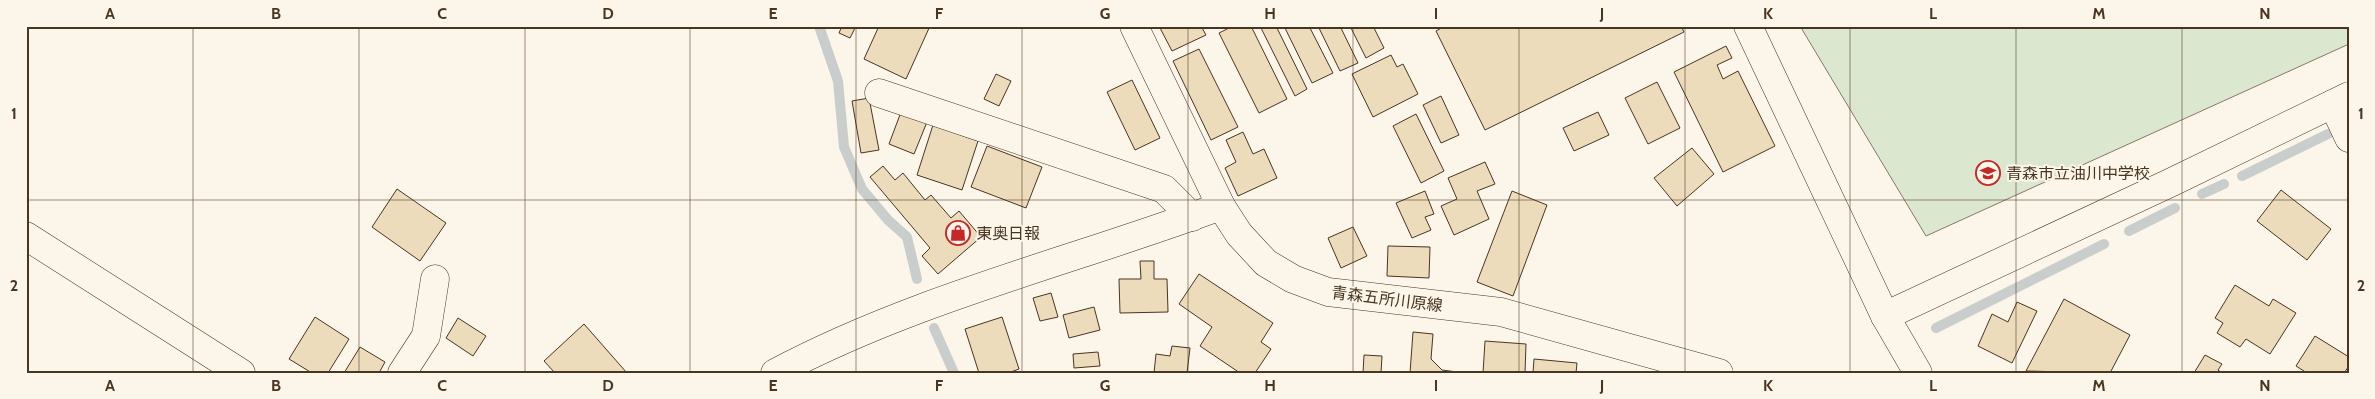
<svg xmlns="http://www.w3.org/2000/svg" width="2375" height="399" font-family="Cabin,'Noto Sans JP',sans-serif">
  <rect width="100%" height="100%" fill="#fbf6e9"/>
  <path fill="#dce7d0" stroke="#887966" d="M1800,26H2349V44L1926,236Z"/>
  <g fill="none" stroke-linecap="round" stroke-linejoin="round">
    <g stroke="#c9cecd" stroke-width="10">
      <path d="M819,26L838,81L844,147L862,189L888,220L907,237L917,279"/>
      <path d="M2242,176L2328,134"/>
      <path d="M2202,194L2224,184"/>
      <path d="M2129,231L2175,208"/>
      <path d="M934,328L954,373"/>
      <path d="M1936,328L2104,244"/>
    </g>
  </g>
  <g fill="#ecdcbc" stroke="#4a3520">
    <path d="M842,26H856L850,38L839,33Z"/>
    <path d="M879,26H930L906,79L864,59Z"/>
    <path d="M1159,26H1201L1206,35L1172,51Z"/>
    <path d="M1233,26H1251L1287,99L1259,113L1219,33Z"/>
    <path d="M1260,26H1276L1307,89L1295,96Z"/>
    <path d="M1284,26H1309L1333,73L1312,83Z"/>
    <path d="M1318,26H1340L1358,63L1340,71Z"/>
    <path d="M1350,26H1373L1384,48L1366,58Z"/>
    <path d="M1445,26H1681L1684,32L1485,130L1436,31Z"/>
    <path d="M1726,46L1732,58L1717,65L1723,79L1738,71L1775,146L1723,172L1674,72Z"/>
    <path d="M1199,49L1238,127L1211,140L1173,61Z"/>
    <path d="M1391,55L1397,67L1403,64L1418,94L1373,117L1352,74Z"/>
    <path d="M996,74L1011,81L999,106L984,99Z"/>
    <path d="M1132,80L1160,138L1135,150L1107,92Z"/>
    <path d="M1657,82L1680,128L1648,144L1625,98Z"/>
    <path d="M1441,96L1459,135L1441,143L1423,105Z"/>
    <path d="M869,98L879,150L861,153L852,101Z"/>
    <path d="M901,112L927,122L914,154L889,144Z"/>
    <path d="M1598,112L1609,135L1574,151L1563,128Z"/>
    <path d="M1416,114L1444,171L1421,183L1393,126Z"/>
    <path d="M933,125L978,141L962,190L917,175Z"/>
    <path d="M1243,132L1253,154L1264,149L1277,178L1238,196L1225,168L1236,162L1226,140Z"/>
    <path d="M987,146L1042,167L1026,208L971,187Z"/>
    <path d="M1692,148L1714,174L1677,206L1654,178Z"/>
    <path d="M1485,162L1495,184L1477,191L1489,219L1454,235L1441,206L1457,199L1448,178Z"/>
    <path d="M883,166L895,180L903,173L925,200L931,195L951,218L959,211L981,237L938,274L922,256L930,248L870,177Z"/>
    <path d="M397,189L446,223L420,261L372,227Z"/>
    <path d="M2281,190L2331,229L2307,260L2257,221Z"/>
    <path d="M1425,191L1434,214L1425,217L1431,230L1412,238L1396,203Z"/>
    <path d="M1512,191L1547,205L1513,296L1477,282Z"/>
    <path d="M1353,227L1367,256L1341,268L1328,238Z"/>
    <path d="M1388,246L1430,247L1429,278L1387,276Z"/>
    <path d="M1140,261H1154V279H1167L1168,312L1120,313L1119,279H1141Z"/>
    <path d="M1199,274L1273,323L1261,342L1271,349L1255,373H1240L1200,346L1212,327L1179,304Z"/>
    <path d="M2235,285L2269,306L2273,299L2296,313L2270,354L2246,339L2240,347L2217,333L2223,323L2215,318Z"/>
    <path d="M1051,293L1058,317L1040,321L1033,298Z"/>
    <path d="M2064,299L2130,335L2110,373L2026,371Z"/>
    <path d="M2017,302L2037,311L2012,363L1978,346L1992,314L2008,322Z"/>
    <path d="M1094,307L1100,330L1069,338L1063,315Z"/>
    <path d="M315,317L349,339L328,373H312L289,359Z"/>
    <path d="M1002,317L1019,369L1008,373H979L965,329Z"/>
    <path d="M458,318L486,336L473,356L446,338Z"/>
    <path d="M584,324L627,373H555L544,361Z"/>
    <path d="M1413,332L1433,334L1431,359L1442,370L1465,373H1410Z"/>
    <path d="M2315,336L2349,357V366L2344,373H2307L2296,366Z"/>
    <path d="M1485,341L1526,344L1525,373H1483Z"/>
    <path d="M1172,346L1190,348L1187,373H1154L1156,354L1170,356Z"/>
    <path d="M360,347L385,362L379,373H344Z"/>
    <path d="M1098,352L1100,366L1074,368L1073,354Z"/>
    <path d="M1364,355L1382,356L1381,373H1363Z"/>
    <path d="M2205,355L2222,364L2218,370L2222,373H2194Z"/>
    <path d="M1534,359L1577,363L1576,373H1533Z"/>
  </g>
  <g fill="none" stroke-linecap="round" stroke-linejoin="round">
    <defs>
      <g id="minor">
        <path d="M1748,26L1885,316L1918,373"/>
        <path d="M879,93L1164,189L1192,217"/>
        <path d="M2333,104L2349,138"/>
        <path d="M26,236L241,373"/>
        <path d="M1885,316L2172,182L2349,96"/>
        <path d="M402,373L426,336L435,279"/>
        <path d="M775,373C916,298 1073,261 1221,206"/>
      </g>
      <path id="major" d="M1134,26L1221,206L1239,234L1266,263L1293,279L1328,292L1501,312L1719,373"/>
    </defs>
    <use href="#minor" stroke="#4a3520" stroke-width="29"/>
    <use href="#major" stroke="#4a3520" stroke-width="29"/>
    <use href="#minor" stroke="#fbf6e9" stroke-width="28"/>
    <use href="#major" stroke="#fbf6e9" stroke-width="28"/>
  </g>
  <path fill="none" stroke="#4a3520" stroke-width="1" stroke-opacity="0.55" d="M193,26V373M359,26V373M525,26V373M690,26V373M856,26V373M1022,26V373M1188,26V373M1353,26V373M1519,26V373M1685,26V373M1850,26V373M2016,26V373M2182,26V373M26,200H2349"/>
  <defs>
    <symbol id="school-ring" viewBox="-11 -11 22 22"><circle r="9.5" fill="#fbf6e9" stroke="#c62828" stroke-width="1.5"/><path d="M0-5L7-2L0 1L-7-2ZM-4 1L0 2.5L4 1V4Q0 6-4 4Z" fill="#c62828"/></symbol>
    <symbol id="shop-ring" viewBox="-11 -11 22 22"><circle r="9.5" fill="#fbf6e9" stroke="#c62828" stroke-width="1.5"/><path d="M-5-2.5h2.3a2.7 3.5 0 0 1 5.4 0H5L5.5 6h-11ZM-1.5-2.5h3a1.5 2.3 0 0 0-3 0Z" fill="#c62828"/></symbol>
  </defs>
  <g fill-rule="evenodd">
    <use href="#school-ring" x="1974" y="159" width="28" height="28"/>
    <use href="#shop-ring" x="944" y="219" width="28" height="28"/>
  </g>
  <g text-anchor="middle" dominant-baseline="central" stroke-width="4" stroke-linejoin="round" paint-order="stroke">
    <g font-size="16" fill="#4a3520" stroke="#fbf6e9" text-anchor="start">
      <text x="2006" y="173">青森市立油川中学校</text>
      <text x="976" y="233">東奥日報</text>
    </g>
    <g font-size="16" fill="#4a3520" stroke="#fbf6e9">
      <text transform="translate(1387 299) rotate(7)">青森五所川原線</text>
    </g>
  </g>
  <rect width="2375" height="399" fill="none" stroke="#fbf6e9" stroke-width="55"/>
  <rect x="28" y="28" width="2320" height="344" fill="none" stroke="#4a3520" stroke-width="2"/>
  <g font-size="16" text-anchor="middle" font-weight="bold" fill="#4a3520">
    <text x="110" y="19">A</text>
    <text x="276" y="19">B</text>
    <text x="442" y="19">C</text>
    <text x="608" y="19">D</text>
    <text x="773" y="19">E</text>
    <text x="939" y="19">F</text>
    <text x="1105" y="19">G</text>
    <text x="1270" y="19">H</text>
    <text x="1436" y="19">I</text>
    <text x="1602" y="19">J</text>
    <text x="1768" y="19">K</text>
    <text x="1933" y="19">L</text>
    <text x="2099" y="19">M</text>
    <text x="2265" y="19">N</text>
    <text x="14" y="119">1</text>
    <text x="2361" y="119">1</text>
    <text x="14" y="291">2</text>
    <text x="2361" y="291">2</text>
    <text x="110" y="391">A</text>
    <text x="276" y="391">B</text>
    <text x="442" y="391">C</text>
    <text x="608" y="391">D</text>
    <text x="773" y="391">E</text>
    <text x="939" y="391">F</text>
    <text x="1105" y="391">G</text>
    <text x="1270" y="391">H</text>
    <text x="1436" y="391">I</text>
    <text x="1602" y="391">J</text>
    <text x="1768" y="391">K</text>
    <text x="1933" y="391">L</text>
    <text x="2099" y="391">M</text>
    <text x="2265" y="391">N</text>
  </g>
</svg>
